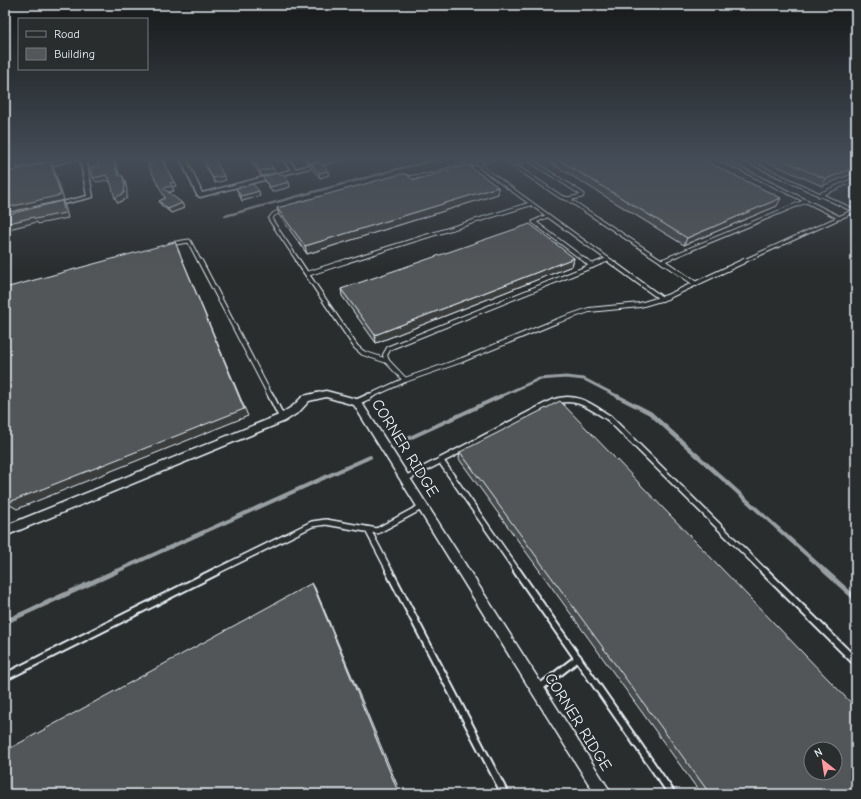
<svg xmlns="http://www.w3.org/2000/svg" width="861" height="799" font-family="'Comic Neue',sans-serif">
  <rect width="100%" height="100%" fill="#2a2d2e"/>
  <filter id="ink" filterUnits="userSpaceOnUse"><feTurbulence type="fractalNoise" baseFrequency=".025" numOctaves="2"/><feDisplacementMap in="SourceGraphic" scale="8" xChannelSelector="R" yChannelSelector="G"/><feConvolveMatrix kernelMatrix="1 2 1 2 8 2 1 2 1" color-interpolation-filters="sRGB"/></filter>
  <g filter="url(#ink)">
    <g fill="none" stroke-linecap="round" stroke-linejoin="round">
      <path stroke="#989fa3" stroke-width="2.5" d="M225,216L409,166L445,158"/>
      <path stroke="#989fa3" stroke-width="3" d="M499,397L539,379L566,377L584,379L619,397"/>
      <g stroke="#989fa3" stroke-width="4">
        <path d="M617,396L650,413L826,572"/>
        <path d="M401,442L501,396"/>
        <path d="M115,572L370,457"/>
      </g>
      <g stroke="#989fa3" stroke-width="5">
        <path d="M825,571L856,599"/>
        <path d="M5,622L117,571"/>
      </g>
      <defs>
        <g id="service-far3">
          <path d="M493,158L478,163L482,168L612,262"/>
          <path d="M503,158L561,197L568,199L582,196V194L531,161L526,160L512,163"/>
          <path d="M718,158L806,201"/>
          <path d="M741,158L855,211"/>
          <path d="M405,178L431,175L468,164L478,163"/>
          <path d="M819,195L856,179"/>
          <path d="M568,199L663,262"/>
          <path d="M284,210L274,214L270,219L299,262"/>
          <path d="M547,216L534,222L587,262"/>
          <path d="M170,244L189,241L200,262"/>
          <path d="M662,261L806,201L840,218"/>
          <path d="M344,262L530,204"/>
          <path d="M602,262L608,260"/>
          <path d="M742,262L856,210"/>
        </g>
        <g id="service-far2">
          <path d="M200,261L271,397"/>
          <path d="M298,261L356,347L363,353L387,361"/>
          <path d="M586,261L592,266"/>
          <path d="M610,261L662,299"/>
          <path d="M662,261L696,284"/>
          <path d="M307,274L347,261"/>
          <path d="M405,380L387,361L385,355L389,348L604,261"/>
          <path d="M368,397L405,380L462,360L557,321L589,310L640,305L667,297L744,261"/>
        </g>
        <g id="service-far1">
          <path d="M271,396L282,418"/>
          <path d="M357,402L370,396"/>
          <path d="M441,461L518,572"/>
          <path d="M405,479L553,402C576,394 590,406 609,418L765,572"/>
          <path d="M368,530L390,572"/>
          <path d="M215,572L312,524L326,522L377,531L423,506"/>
        </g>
        <g id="service">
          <path d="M389,571L505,794"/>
          <path d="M517,571L672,794"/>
          <path d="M764,571L856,662"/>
          <path d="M5,677L217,571"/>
          <path d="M538,689L578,658"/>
        </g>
        <g id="minor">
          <path d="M69,158H86L93,197L50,207V205L87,196L80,158L40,168L37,166Z"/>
          <path d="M180,158H186L202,193L291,170L282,158H288L296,169L337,158H347L200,197L197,195Z"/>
          <path d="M326,391L360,400L612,794H595L354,405L326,397L309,401L299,412L285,421L5,536V526L279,415L293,406L303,396Z"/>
        </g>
      </defs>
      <use href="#service-far3" stroke="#e8f1f8" stroke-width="5"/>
      <use href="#service-far2" stroke="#e8f1f8" stroke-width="6"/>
      <use href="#service-far1" stroke="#e8f1f8" stroke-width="8"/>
      <use href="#service" stroke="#e8f1f8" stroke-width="10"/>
      <use href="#minor" stroke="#e8f1f8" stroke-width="3"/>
      <use href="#service-far3" stroke="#2a2d2e" stroke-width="3"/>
      <use href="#service-far2" stroke="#2a2d2e" stroke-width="4"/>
      <use href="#service-far1" stroke="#2a2d2e" stroke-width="5"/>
      <use href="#service" stroke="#2a2d2e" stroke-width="6"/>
      <use href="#minor" fill="#2a2d2e" fill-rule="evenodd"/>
    </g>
    <g fill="#474b4d" stroke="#e8f1f8">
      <path d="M201,158H214L224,176L226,180L215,183Z"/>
      <path d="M249,158H266L275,173L261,176Z"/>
      <path d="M302,158H316L317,162L308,164Z"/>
      <path d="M543,158H699L777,206L684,245Z"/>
      <path d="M764,158H856L822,186L763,160Z"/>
      <path d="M152,164L167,165H165L176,186L172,187L174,191L168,193L182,203L184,208L171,213L161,205L159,201L165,198Z"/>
      <path d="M311,164L329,175L320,178L312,169Z"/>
      <path d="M279,175L289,182L290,187L272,192L265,181L263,177Z"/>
      <path d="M414,180L498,187V194L307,254L279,215L277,208Z"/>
      <path d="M236,188L260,196L242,201L238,193Z"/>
      <path d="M574,258L572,266L376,343L342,296L341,289Z"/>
      <path d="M460,452L856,794H701L459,459Z"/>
    </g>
    <g fill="#3a3d3e" stroke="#e8f1f8">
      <path d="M37,158H51L52,160L17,168L14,163Z"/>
      <path d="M113,158H115L119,174L116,169Z"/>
      <path d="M164,158L167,165H164L162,160Z"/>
      <path d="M312,158H316L317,162L308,164L307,160Z"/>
      <path d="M50,161L53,166L64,200L5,213V208Z"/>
      <path d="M856,167V172L822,186L826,179Z"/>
      <path d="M273,168L275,173L261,176L260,171Z"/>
      <path d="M328,171L329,175L320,178L319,173Z"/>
      <path d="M106,175L109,177L112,182H109L108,180L96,182L93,178Z"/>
      <path d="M122,175L125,180L127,190V198L118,203L115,198Z"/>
      <path d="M224,176L226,180L215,183L213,178Z"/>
      <path d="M174,182L176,186L172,187L174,191L165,193L163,188L170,183Z"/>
      <path d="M289,182L290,187L272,192L270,187Z"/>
      <path d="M498,187V194L307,254L305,246Z"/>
      <path d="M259,191L260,196L242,201L241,196Z"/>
      <path d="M781,198L777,206L684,245L687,238Z"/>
      <path d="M62,201L65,206L68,218L38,224L37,222L5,230V224Z"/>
      <path d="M182,203L184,208L171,213L168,209Z"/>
      <path d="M175,242L248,416L17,509L7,503Z"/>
      <path d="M574,258L572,266L376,343L375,335Z"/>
      <path d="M312,583L315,588L401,794H399Z"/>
    </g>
    <g fill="#535759" stroke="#e8f1f8" fill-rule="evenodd">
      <path d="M14,158H37L14,163Z"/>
      <path d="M97,158H113L116,169L119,176L122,175L125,185L124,193L115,198L109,177L107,178L106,175L93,178L91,167L99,165Z"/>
      <path d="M149,158H164L165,160H162L174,182L170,183L172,186L163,188L182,203L168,209L159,201L165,198L148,165L152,164Z"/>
      <path d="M202,158H214L224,176L213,178Z"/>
      <path d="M251,158H266L273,168L260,171Z"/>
      <path d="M556,158H699L781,198L687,238Z"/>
      <path d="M778,158H856V167L826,179Z"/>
      <path d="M50,161L61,195L5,208V173Z"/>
      <path d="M320,162L328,171L319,173L311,164Z"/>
      <path d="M468,165L498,187L305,246L277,208L401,174H406L414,180Z"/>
      <path d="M277,173L279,175L283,174L289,182L270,187L263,177Z"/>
      <path d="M253,184L259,191L241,196L236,188Z"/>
      <path d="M62,201L65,213L35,219L34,217L5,224V215Z"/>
      <path d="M530,224L574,258L375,335L341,289Z"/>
      <path d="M175,242L244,409L7,503L5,288Z"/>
      <path d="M560,401L856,708V794H710L460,452ZM811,749H835V773H811Z"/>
      <path d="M312,583L399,794H5V751Z"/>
    </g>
  </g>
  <linearGradient id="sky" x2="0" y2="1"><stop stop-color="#171919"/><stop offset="0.59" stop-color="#444c57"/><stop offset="1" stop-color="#444c57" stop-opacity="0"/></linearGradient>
  <rect width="861" height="270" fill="url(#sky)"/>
  <g text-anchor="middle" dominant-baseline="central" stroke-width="4" stroke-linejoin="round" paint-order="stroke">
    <g font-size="16" fill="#e8f1f8" stroke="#2a2d2e">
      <text transform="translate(405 448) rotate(58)">CORNER RIDGE</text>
      <text transform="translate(578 722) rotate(58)">CORNER RIDGE</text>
    </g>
  </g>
  <rect width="861" height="799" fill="none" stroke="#2a2d2e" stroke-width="20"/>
  <rect x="10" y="10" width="841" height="779" fill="none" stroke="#e8f1f8" stroke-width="1.5" filter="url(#ink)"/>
  <rect x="18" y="18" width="130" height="52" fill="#2a2d2e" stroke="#767b7f"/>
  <rect x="26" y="31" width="20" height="6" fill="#2a2d2e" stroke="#767b7f"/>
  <text x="54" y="38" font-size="12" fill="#e8f1f8">Road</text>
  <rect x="26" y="48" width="20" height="12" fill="#535759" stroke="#767b7f"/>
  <text x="54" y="58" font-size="12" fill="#e8f1f8">Building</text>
  <g transform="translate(823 761) rotate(330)"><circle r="19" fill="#2a2d2e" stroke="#767b7f"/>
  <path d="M0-3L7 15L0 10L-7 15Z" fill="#ff9aa2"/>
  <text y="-6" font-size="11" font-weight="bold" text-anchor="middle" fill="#e8f1f8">N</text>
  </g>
</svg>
